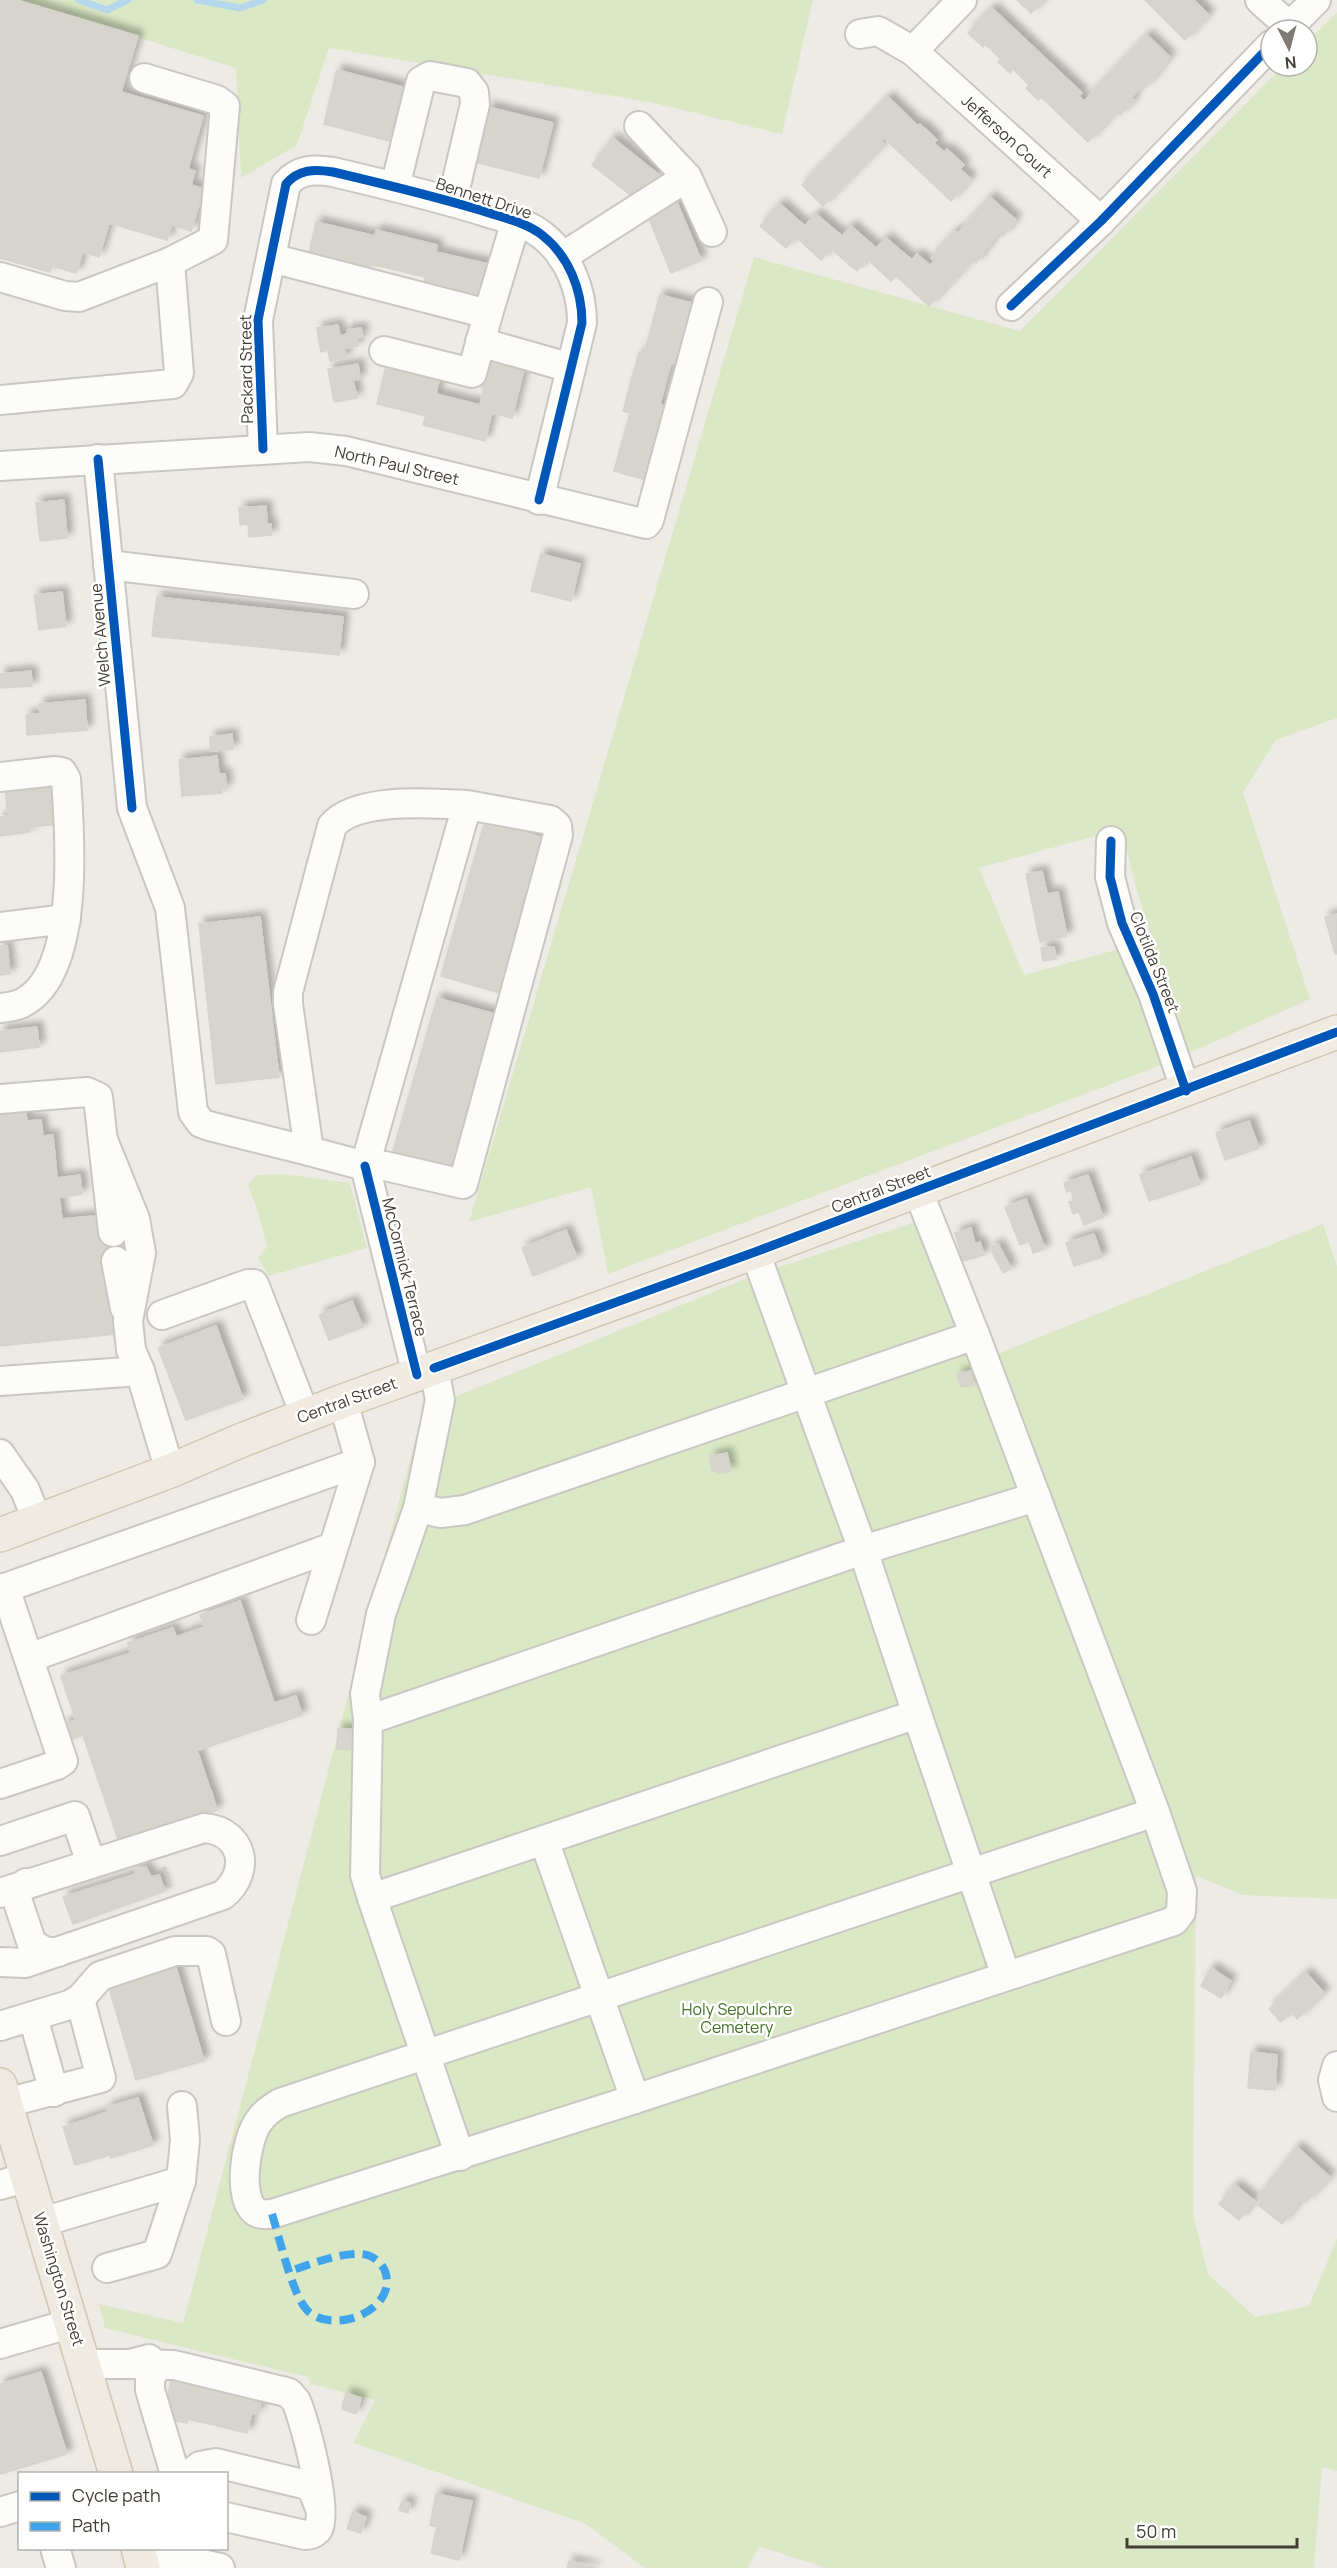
<svg xmlns="http://www.w3.org/2000/svg" width="1337" height="2568" font-family="Manrope,sans-serif">
  <defs>
    <filter id="shadow"><feDropShadow dx="5.5" dy="-5.5" stdDeviation="3" flood-color="#0004"/></filter>
  </defs>
  <rect width="100%" height="100%" fill="#eeebe6"/>
  <g fill="#dbe8c5">
    <path d="M17,0H813L782,134L650,102L329,48L297,145L241,178L236,68Z"/>
    <path d="M1337,12V718L1276,740L1243,792L1310,999L1187,1054L1136,888L1127,851L1117,830L979,868L1024,975L1123,948L1172,1061L608,1274L591,1187L469,1222L754,257L1020,331L1283,66H1307V42Z"/>
    <path d="M283,1174L350,1183L367,1248L269,1276L258,1258L267,1247L258,1212L248,1185L257,1175Z"/>
    <path d="M940,1214L995,1355L1323,1224L1337,1266V1899L1243,1895L1196,1876L1193,2213L1208,2274L1255,2317L1309,2306L1337,2238V2471L1322,2467L1314,2568H826L759,2546L748,2568H645L586,2524L353,2443L375,2400L311,2384L308,2377L105,2328L99,2304L183,2323L423,1410L755,1275Z"/>
  </g>
  <g fill="none" stroke-linecap="round" stroke-linejoin="round">
    <g stroke="#b5d7ec" stroke-width="7">
      <path d="M79,0L107,10L128,0"/>
      <path d="M197,0L240,8L263,0"/>
    </g>
  </g>
  <g fill="#d7d4ce" stroke="#d6d2cc" stroke-width="1.5" filter="url(#shadow)">
    <path d="M0,0H17L138,36L121,92L203,116L188,169L195,171L191,185L204,189L191,231L172,225L167,240L109,223L99,257L83,252L76,273L52,266L50,272L0,258Z"/>
    <path d="M1017,0H1044L1031,13Z"/>
    <path d="M1145,0H1194L1209,15L1185,40Z"/>
    <path d="M992,8L1082,93L1079,96L1084,101L1147,35L1170,57L1146,87L1144,85L1131,98L1134,100L1120,115L1117,111L1088,142L1041,97L1038,100L1026,88L1029,85L1013,69L1010,73L998,62L1001,59L985,44L983,47L968,33Z"/>
    <path d="M337,70L403,87L389,141L324,124Z"/>
    <path d="M888,97L918,126L920,124L937,140L934,143L944,152L947,149L964,165L960,169L971,179L951,201L884,138L881,141L884,144L823,206L802,185Z"/>
    <path d="M488,107L553,123L539,178L474,162Z"/>
    <path d="M613,138L658,174L637,200L592,165Z"/>
    <path d="M990,197L1016,220L1003,236L999,232L976,263L972,260L929,306L896,276L891,281L867,259L857,271L831,249L821,260L796,237L786,248L760,226L780,204L805,226L816,214L842,236L851,226L876,248L886,238L912,260L917,254L930,265L934,261L931,258L955,231L958,233Z"/>
    <path d="M677,202L701,260L671,273L647,214Z"/>
    <path d="M316,222L375,236L376,230L437,245L436,252L493,265L485,297L424,282L425,277L371,264L370,269L309,254Z"/>
    <path d="M660,295L692,303L675,364L671,363L660,404L666,406L646,480L614,471L630,413L623,411L639,353L644,354Z"/>
    <path d="M338,325L340,336L347,334V330L361,328L363,337L357,338L358,346L344,349L346,358L330,361L328,350L321,352L317,328Z"/>
    <path d="M489,356L525,365L512,418L492,413L485,441L423,425L426,416L377,404L386,367L439,380L436,394L480,405L484,389L481,387Z"/>
    <path d="M358,364L360,379L353,380L357,398L334,402L328,369Z"/>
    <path d="M64,500L67,538L40,541L36,503Z"/>
    <path d="M266,506L267,524H271V535L249,537L248,524L240,525L239,508Z"/>
    <path d="M541,554L580,564L571,601L531,591Z"/>
    <path d="M62,592L66,626L39,630L34,595Z"/>
    <path d="M157,597L343,617L339,655L152,636Z"/>
    <path d="M31,671L32,686L1,688L0,674Z"/>
    <path d="M85,700L87,730L27,735L26,715L40,714L39,704Z"/>
    <path d="M232,734L233,749L211,751L210,737Z"/>
    <path d="M217,756L219,774H225L227,788H221L222,793L182,796L179,760Z"/>
    <path d="M55,780L59,824L30,827V832L0,836V817L8,816L5,785Z"/>
    <path d="M485,821L544,838L500,993L441,976Z"/>
    <path d="M1042,871L1047,894L1058,892L1067,936L1040,942L1026,874Z"/>
    <path d="M1337,914V954H1335L1325,917Z"/>
    <path d="M260,917L279,1077L216,1084L199,924Z"/>
    <path d="M0,946H7L10,974L0,975Z"/>
    <path d="M1054,947L1056,959L1043,961L1041,948Z"/>
    <path d="M437,998L495,1014L451,1171L392,1155Z"/>
    <path d="M37,1027L39,1047L0,1052V1031Z"/>
    <path d="M25,1109L27,1121L41,1120L43,1136L53,1135L57,1178L80,1175L82,1194L59,1197L62,1219L105,1215L126,1231L129,1259L116,1334L0,1346V1112Z"/>
    <path d="M1249,1121L1259,1148L1225,1160L1216,1133Z"/>
    <path d="M1191,1157L1200,1184L1149,1201L1140,1175Z"/>
    <path d="M1088,1175L1103,1217L1084,1225L1079,1212L1073,1214L1069,1202L1074,1201L1071,1190L1067,1192L1064,1183Z"/>
    <path d="M1026,1199L1045,1249L1033,1253L1029,1241L1020,1245L1005,1207Z"/>
    <path d="M971,1228L975,1244L980,1242L984,1255L963,1261L955,1233Z"/>
    <path d="M566,1230L577,1258L533,1276L522,1248Z"/>
    <path d="M1094,1234L1102,1257L1074,1266L1066,1243Z"/>
    <path d="M998,1244L1011,1269L1003,1273L990,1248Z"/>
    <path d="M352,1301L363,1327L329,1340L319,1315Z"/>
    <path d="M216,1326L243,1399L186,1420L158,1348Z"/>
    <path d="M971,1371L974,1385L961,1387L957,1374Z"/>
    <path d="M727,1453L731,1471L718,1473L717,1470L712,1471L710,1456Z"/>
    <path d="M240,1601L274,1703L296,1696L302,1715L197,1750L217,1810L119,1842L83,1735L68,1740L63,1725L76,1720L61,1676L131,1653L128,1643L173,1628L176,1637L204,1627L200,1615Z"/>
    <path d="M204,1627L247,1733L100,1785L83,1735L68,1740L63,1725L76,1720L61,1676L131,1653L128,1643L173,1628L176,1637Z"/>
    <path d="M338,1729H355V1749H337Z"/>
    <path d="M211,1790L217,1810L119,1842L112,1821Z"/>
    <path d="M146,1867L151,1877L159,1875L165,1891L73,1924L63,1897L136,1874L135,1869Z"/>
    <path d="M174,1961L204,2061L136,2080L107,1981Z"/>
    <path d="M1211,1968L1231,1981L1221,1998L1201,1986Z"/>
    <path d="M1306,1973L1324,1993L1297,2019L1291,2012L1281,2022L1269,2009Z"/>
    <path d="M1251,2052L1277,2055L1275,2090L1248,2088Z"/>
    <path d="M138,2098L153,2145L111,2158L110,2155L75,2165L63,2127L108,2112L107,2107Z"/>
    <path d="M1297,2147L1330,2177L1306,2202L1302,2199L1282,2224L1258,2205L1263,2200L1258,2197Z"/>
    <path d="M1235,2185L1255,2201L1239,2220L1219,2204Z"/>
    <path d="M41,2372L67,2454L0,2474V2384Z"/>
    <path d="M175,2376L263,2393L258,2414L252,2413L247,2433L188,2419L187,2423L166,2419L164,2412L171,2381L174,2382Z"/>
    <path d="M346,2393L361,2398L356,2414L342,2409Z"/>
    <path d="M436,2494L472,2501L459,2560L431,2553L437,2527L430,2525Z"/>
    <path d="M402,2501L410,2503L408,2513L399,2510Z"/>
    <path d="M353,2512L366,2517L361,2533L347,2529Z"/>
    <path d="M569,2561L597,2568H567Z"/>
  </g>
  <g fill="none" stroke-linecap="round" stroke-linejoin="round">
    <path stroke="#ccc8c2" stroke-width="28" stroke-dasharray="28 14" stroke-linecap="butt" d="M122,1231L124,1260"/>
    <defs>
      <g id="minor">
        <path d="M1260,0L1289,26"/>
        <path d="M1286,30L1316,0"/>
        <path d="M860,34L878,31L913,51L962,0"/>
        <path d="M913,51L1101,221"/>
        <path d="M639,126L687,177L712,232"/>
        <path d="M395,187L421,81L430,76L467,83L474,92L475,104L452,202"/>
        <path d="M562,257L687,177"/>
        <path d="M271,258L488,314L472,373L384,351"/>
        <path d="M0,277L65,296L79,297L170,262L213,240L225,106L217,100L144,78"/>
        <path d="M1011,306L1101,221L1271,45"/>
        <path d="M488,314L516,221"/>
        <path d="M480,342L571,368"/>
        <path d="M0,400L173,384L179,373L170,262"/>
        <path d="M263,449L258,320L286,184C299,169 314,169 333,172C384,184 434,196 483,211C504,218 525,222 542,235C569,256 582,290 582,323L539,500"/>
        <path d="M98,459L132,808L170,908L193,1112L201,1123L209,1126L309,1151"/>
        <path d="M0,466L309,447L346,451L646,524L649,520L708,302"/>
        <path d="M108,565L354,594"/>
        <path d="M0,777L55,771L62,772L66,779C70,834 81,974 22,1003C15,1007 8,1007 0,1008"/>
        <path d="M1111,841L1110,877L1122,923L1153,994L1186,1091"/>
        <path d="M0,927L66,919"/>
        <path d="M0,1099L87,1092L98,1097L113,1232"/>
        <path d="M103,1140L135,1219L141,1253L128,1321L131,1350L140,1371L170,1471"/>
        <path d="M918,1191L975,1335"/>
        <path d="M116,1261L125,1308"/>
        <path d="M162,1315L248,1284H254L305,1415"/>
        <path d="M417,1375L365,1166L467,805C433,803 355,797 332,826L288,992V1004L309,1151L365,1166H385L463,1184L558,835L557,826L550,820L467,805"/>
        <path d="M0,1381L140,1371"/>
        <path d="M343,1401L360,1462"/>
        <path d="M0,1454L25,1490L38,1522"/>
        <path d="M1036,1497L1155,1812"/>
        <path d="M418,1508L441,1513L465,1510L975,1335L1036,1497L863,1550L755,1252"/>
        <path d="M5,1588L360,1462L311,1620"/>
        <path d="M0,1589L5,1588L63,1761L57,1765L0,1784"/>
        <path d="M29,1658L333,1547"/>
        <path d="M368,1720L365,1694L381,1614L418,1508L440,1400L434,1368"/>
        <path d="M1155,1812L1182,1891L1181,1912L1174,1921L635,2099L272,2214C267,2214 262,2215 258,2213C235,2202 246,2137 259,2121C264,2113 272,2108 280,2103Z"/>
        <path d="M544,1840L372,1898L365,1875L368,1720L863,1550L917,1714"/>
        <path d="M0,1841L75,1816L91,1863"/>
        <path d="M26,1883L18,1891L17,1899L32,1944L46,1952H58"/>
        <path d="M0,1893L204,1828C243,1831 252,1871 223,1895L25,1963L1,1962"/>
        <path d="M372,1898L460,2156"/>
        <path d="M33,2017L54,2092"/>
        <path d="M0,2026L69,2005L80,1999L100,1976L175,1951H207L211,1954L226,2021"/>
        <path d="M1337,2066L1333,2080L1337,2097"/>
        <path d="M635,2099L544,1840L917,1714L1006,1976"/>
        <path d="M6,2103L101,2078L80,1999"/>
        <path d="M181,2181L185,2140L182,2106"/>
        <path d="M0,2185L28,2177"/>
        <path d="M42,2222L181,2181L157,2254L107,2268"/>
        <path d="M0,2344L72,2323"/>
        <path d="M84,2364H130L149,2359"/>
        <path d="M130,2364L174,2365L282,2391L289,2393L296,2401C305,2421 329,2513 318,2529C315,2533 310,2535 305,2535L226,2517"/>
        <path d="M158,2366L150,2377V2390L175,2474"/>
        <path d="M190,2474L200,2466L216,2463L303,2484L312,2488L319,2506"/>
        <path d="M0,2512L20,2506"/>
        <path d="M55,2548L61,2568"/>
        <path d="M138,2550L220,2568"/>
      </g>
      <g id="major">
        <path d="M0,1535L170,1471L242,1440L343,1401L755,1252L1337,1032"/>
        <path d="M0,2085L116,2474"/>
        <path d="M138,2548L143,2568"/>
      </g>
    </defs>
    <use href="#minor" stroke="#cac7c2" stroke-width="32"/>
    <use href="#major" stroke="#d0c7b3" stroke-width="36"/>
    <path stroke="#cccac5" stroke-width="4" stroke-dasharray="3 3" stroke-linecap="butt" d="M164,1867L171,1889"/>
    <use href="#minor" stroke="#fcfcfb" stroke-width="28"/>
    <use href="#major" stroke="#f0ebe2" stroke-width="33"/>
    <path stroke="#3fa4eb" stroke-width="8" stroke-dasharray="15 8" stroke-linecap="butt" d="M272,2214C279,2236 293,2299 309,2312C330,2330 373,2318 384,2294C393,2275 380,2255 361,2254C337,2253 312,2264 290,2271"/>
    <defs>
      <g id="cycleway">
        <path d="M1011,306L1101,221L1271,45"/>
        <path d="M263,449L258,320L286,184C299,169 314,169 333,172C384,184 434,196 483,211C504,218 525,222 542,235C569,256 582,290 582,323L539,500"/>
        <path d="M98,459L132,808"/>
        <path d="M1111,841L1110,877L1122,923L1153,994L1186,1091"/>
        <path d="M365,1166L417,1375"/>
        <path d="M434,1368L755,1252L1337,1032"/>
      </g>
    </defs>
    <use href="#cycleway" stroke="#fff" stroke-width="13"/>
    <use href="#cycleway" stroke="#0057b8" stroke-width="9"/>
  </g>
  <g text-anchor="middle" dominant-baseline="central" stroke-width="5" stroke-linejoin="round" paint-order="stroke">
    <g font-size="16" fill="#423c33" stroke="#fff">
      <text transform="translate(1007 136) rotate(42)">Jefferson Court</text>
      <text transform="translate(484 198) rotate(18)">Bennett Drive</text>
      <text transform="translate(246 369) rotate(-91)">Packard Street</text>
      <text transform="translate(397 465) rotate(13)">North Paul Street</text>
      <text transform="translate(100 635) rotate(-95)">Welch Avenue</text>
      <text transform="translate(1155 962) rotate(68)">Clotilda Street</text>
      <text transform="translate(881 1189) rotate(-21)">Central Street</text>
      <text transform="translate(405 1267) rotate(76)">McCormick Terrace</text>
      <text transform="translate(347 1400) rotate(-20)">Central Street</text>
      <text transform="translate(59 2279) rotate(73)">Washington Street</text>
    </g>
    <g font-size="16" fill="#447327" stroke="#fff">
      <text x="737" y="2009">Holy Sepulchre<tspan x="737" dy="18">Cemetery</tspan></text>
    </g>
  </g>
  <rect x="18" y="2472" width="210" height="78" fill="#ffffff" stroke="#b3b1ad" stroke-width="1.5"/>
  <rect x="30" y="2492" width="30" height="9" fill="#0057b8" stroke="#b3b1ad" stroke-width="1.5"/>
  <text x="72" y="2502" font-size="18" fill="#423c33">Cycle path</text>
  <rect x="30" y="2522" width="30" height="9" fill="#3fa4eb" stroke="#b3b1ad" stroke-width="1.5"/>
  <text x="72" y="2532" font-size="18" fill="#423c33">Path</text>
  <g transform="translate(1289 48) rotate(174)"><circle r="28" fill="#ffffff" stroke="#b3b1ad" stroke-width="1.5"/>
  <path d="M0-4.5L10 22L0 15L-10 22Z" fill="#7e7972"/>
  <text y="-9" font-size="16" font-weight="bold" text-anchor="middle" fill="#423c33">N</text>
  </g>
  <path d="M1127 2538v9h170v-9" fill="none" stroke="#423c33" stroke-width="3"/>
  <text x="1136" y="2538" font-size="18" fill="#423c33" stroke="#ffffff" stroke-width="4.5" paint-order="stroke">50 m</text>
</svg>
